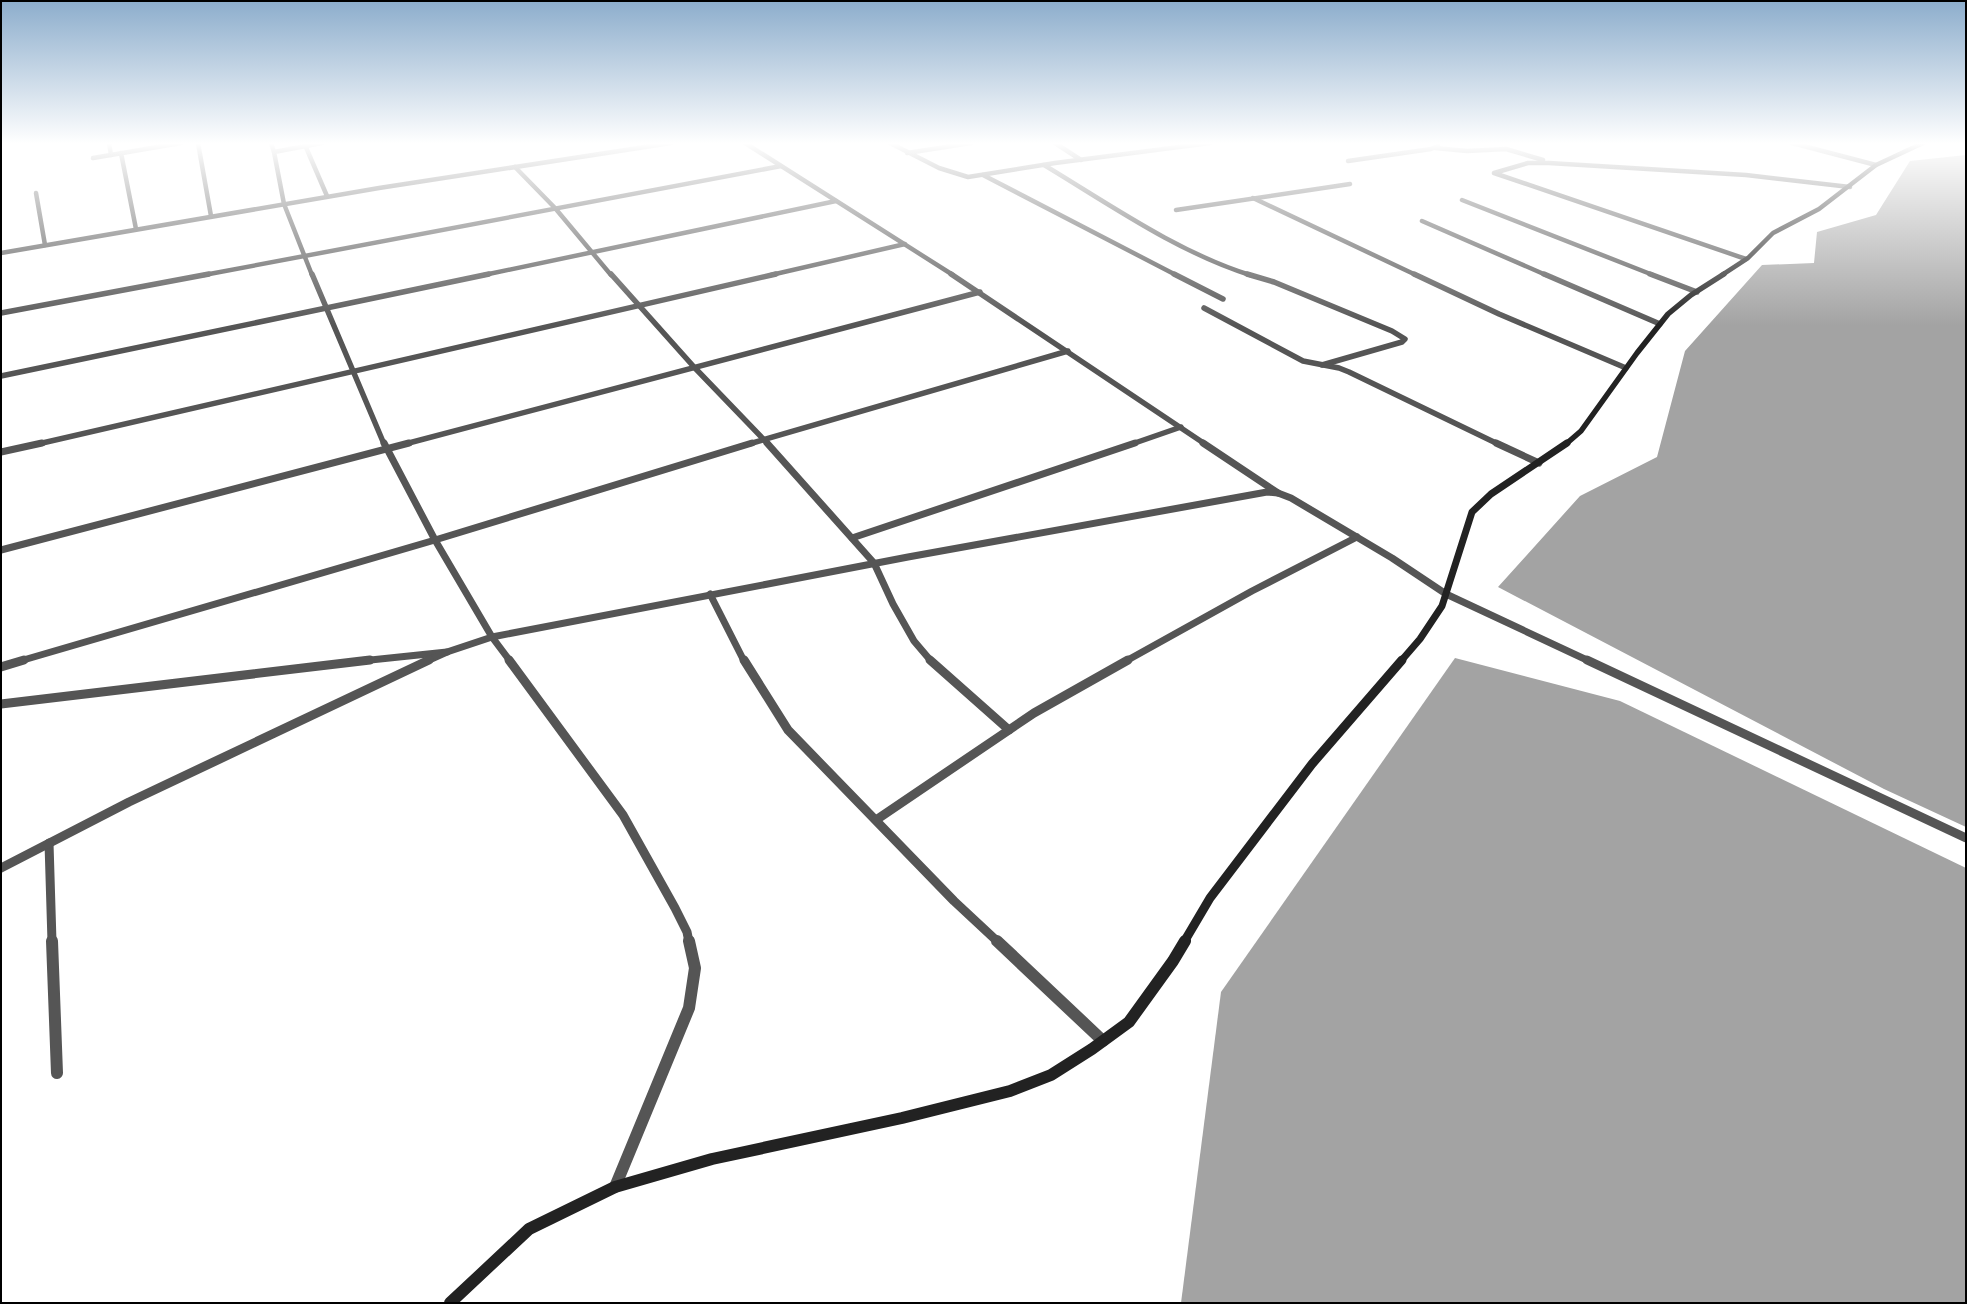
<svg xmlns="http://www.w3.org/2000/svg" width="1967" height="1304" font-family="Signika,sans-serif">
  <rect width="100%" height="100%" fill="#fff"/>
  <g fill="#a3a3a3">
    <path d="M1966,155V827L1884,789L1498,587L1580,496L1657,457L1685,351L1762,265L1814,263L1817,232L1876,215L1910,161Z"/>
    <path d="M1455,658L1620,701L1966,868V1303H1181L1221,992Z"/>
  </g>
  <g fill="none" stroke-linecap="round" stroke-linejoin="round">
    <g stroke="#555" stroke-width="4.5">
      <path d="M109,143L111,155"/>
      <path d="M198,143L211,216"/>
      <path d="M271,143L274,152"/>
      <path d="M745,143L953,275"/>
      <path d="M890,143L939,168L968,177L1055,163L1210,143"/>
      <path d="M1055,143L1081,160"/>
      <path d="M1792,143L1876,165"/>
      <path d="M305,145L327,196"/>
      <path d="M1435,148L1467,151L1506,149L1543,160"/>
      <path d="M121,153L136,229"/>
      <path d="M907,153L971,143"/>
      <path d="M93,158L181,143"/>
      <path d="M1348,161L1431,149L1438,146"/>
      <path d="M1044,165C1109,204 1177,252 1250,275"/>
      <path d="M515,167L555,208L611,275"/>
      <path d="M983,175L1176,275"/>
      <path d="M36,193L45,245"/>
      <path d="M1253,198L1416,275"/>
      <path d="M1462,200L1653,275"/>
      <path d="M1176,210L1350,184"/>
      <path d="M1422,221L1546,275"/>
      <path d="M1746,259L1494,173L1528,163H1549L1746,175L1850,187"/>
      <path d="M204,275L781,166"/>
      <path d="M312,275L284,204L274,152L322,143"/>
      <path d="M484,275L836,201"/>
      <path d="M771,275L905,244"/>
    </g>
    <g stroke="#555" stroke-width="5.5">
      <path d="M312,274L384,444"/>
      <path d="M611,274L694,367L768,444"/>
      <path d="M951,274L1205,444"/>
      <path d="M1174,274L1223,299"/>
      <path d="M1247,274L1274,282L1392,331L1405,339L1402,342L1322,365"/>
      <path d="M1414,274L1499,314L1626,368"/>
      <path d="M1544,274L1660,324"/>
      <path d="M1650,274L1697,292"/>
      <path d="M1204,308L1303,361L1339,368L1349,372L1498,444"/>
      <path d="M1,313L209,274"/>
      <path d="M1,376L489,274"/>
      <path d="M38,444L776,274"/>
      <path d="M405,444L980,292"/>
      <path d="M749,444L1068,351"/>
      <path d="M1132,444L1181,427"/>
    </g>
    <g stroke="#555" stroke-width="7">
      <path d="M384,443L435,540L492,637L510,661"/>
      <path d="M767,443L874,563L893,604L914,641L931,661"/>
      <path d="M1203,443L1278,493"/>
      <path d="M1496,443L1539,463"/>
      <path d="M1,452L42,443"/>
      <path d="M852,538L1135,443"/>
      <path d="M1,550L409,443"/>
      <path d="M710,594L744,661"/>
      <path d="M1446,594L1589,661"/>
      <path d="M20,661L435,540L752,443"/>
      <path d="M361,661L447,652"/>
      <path d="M1126,661L1252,591L1357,537"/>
    </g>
    <g stroke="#555" stroke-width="9">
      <path d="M509,660L623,815L675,908L687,932L689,942"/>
      <path d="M744,660L788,730L954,901L998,942"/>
      <path d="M930,660L1009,730"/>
      <path d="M1587,660L1966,838"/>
      <path d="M1,667L24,660"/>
      <path d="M1,704L370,660"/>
      <path d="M876,820L1034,713L1128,660"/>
      <path d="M49,843L52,942"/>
    </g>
    <g stroke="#555" stroke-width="12">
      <path d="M52,941L57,1073"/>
      <path d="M997,941L1103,1041"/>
      <path d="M615,1187L689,1008L695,968L689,941"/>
    </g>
    <path stroke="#555" stroke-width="4.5" d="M1,253L379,188L671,143"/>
    <path stroke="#555" stroke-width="7" d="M427,661L447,652L492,637L908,557L1267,492L1278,493L1291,498L1392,558L1446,594"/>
    <path stroke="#555" stroke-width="9" d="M1,868L129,802L429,660"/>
    <path stroke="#222" stroke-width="4.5" d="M1722,275L1748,258L1773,233L1819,209L1876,165L1923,143"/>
    <path stroke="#222" stroke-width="5.5" d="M1566,444L1581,431L1637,353L1668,314L1691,295L1724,274"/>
    <path stroke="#222" stroke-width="7" d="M1401,661L1420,639L1442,606L1472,512L1491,494L1567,443"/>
    <path stroke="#222" stroke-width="9" d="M1184,942L1210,898L1312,764L1402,660"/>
    <path stroke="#222" stroke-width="12" d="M450,1303L529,1229L615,1187L712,1159L902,1118L1010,1091L1051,1075L1092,1049L1129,1022L1173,961L1185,941"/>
  </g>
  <linearGradient id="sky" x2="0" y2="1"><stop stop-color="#8cadcc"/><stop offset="0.44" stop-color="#fff"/><stop offset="1" stop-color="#fff" stop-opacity="0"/></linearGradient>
  <rect width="1967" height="326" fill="url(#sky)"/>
  <rect width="1967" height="1304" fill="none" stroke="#000000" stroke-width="4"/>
</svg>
